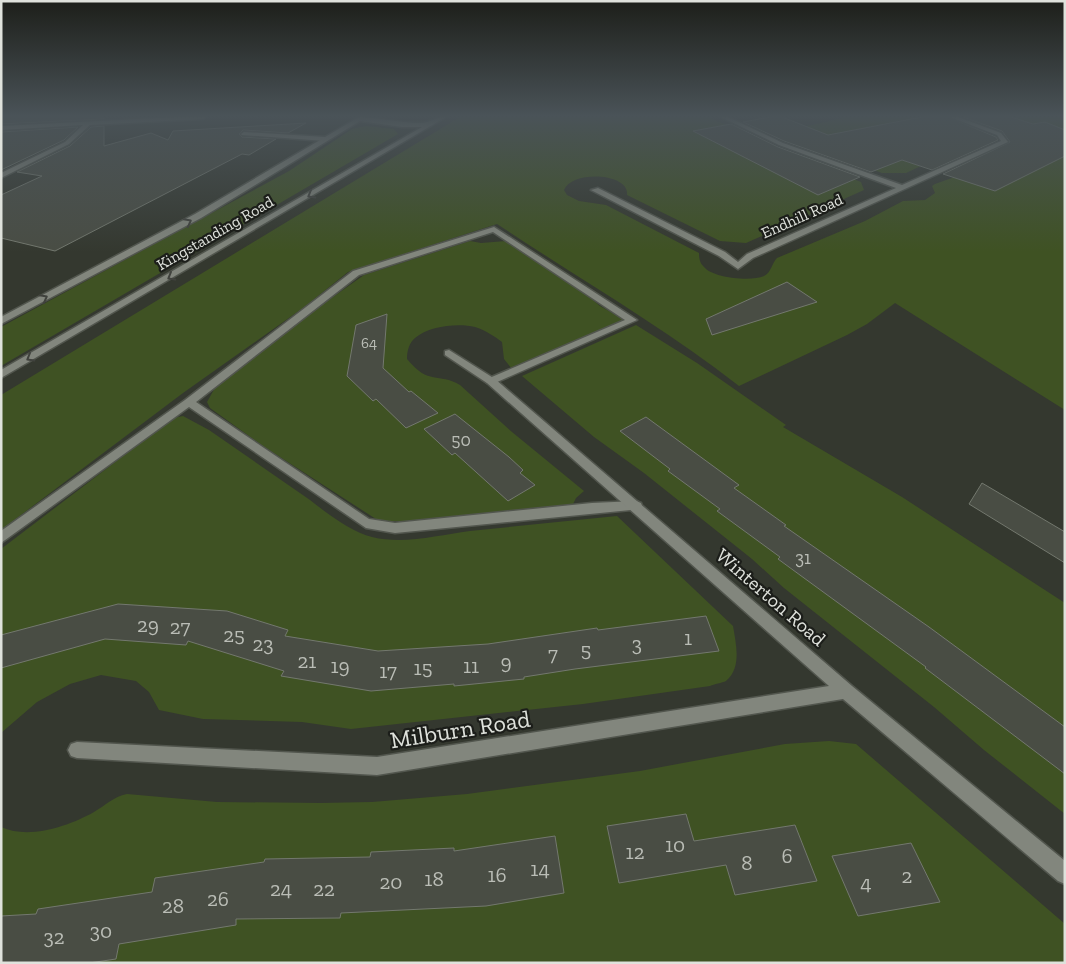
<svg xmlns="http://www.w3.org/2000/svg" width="1066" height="964" font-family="'Zilla Slab',serif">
  <rect width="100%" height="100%" fill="#34382f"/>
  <g fill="#3f5223">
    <path d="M460,117H708L805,160L861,182L864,190L746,243L720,241L627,195C630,173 572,170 564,190L567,195L579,201L606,205L699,253C699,259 700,263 704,267C713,278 751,282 764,276C771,273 772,263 777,258L865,221L903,201L925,200L935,193L932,186L935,184L1038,147L968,117H1065V410L895,303L867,324L847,335L739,386C662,326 578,278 497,224L348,272L303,308L183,393L1,530V395Z"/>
    <path d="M840,117H937L978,132L936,159L906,173H882L777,133L842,118Z"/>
    <path d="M366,126L394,129L398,134L1,366V327L289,171L352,129Z"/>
    <path d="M470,241L481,243L506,241L586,294L600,306L625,320L512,369L504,359L502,342C494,336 485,330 475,327C458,323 429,326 415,338C409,343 407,351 407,359C429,386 438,372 460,385L512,432L584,491L576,498L573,504L413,521H379L263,446L210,408L207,402L216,386L309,314L364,275Z"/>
    <path d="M636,325L697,363L786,425L783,427L902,497L1065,603V814L984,750L934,707L784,588L752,559L644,473L594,437L522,376Z"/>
    <path d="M183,416L209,430L310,500C325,512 353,533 372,537C404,545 438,535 470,531C519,526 568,521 617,516L733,626C736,644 742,668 726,681C722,683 714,684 710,686L583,704L351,729L302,722L203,719L159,710L149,692L136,681L101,675L70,684L37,702L1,733V549L173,418Z"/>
    <path d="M829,741L856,744L1065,924V963H1V827C29,840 69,826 94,812C106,805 113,797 127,794L217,802L321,803L372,802L467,794L640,771L785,744Z"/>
  </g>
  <g fill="#494d44" stroke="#73786e">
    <path d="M1,117H104V119L1,124Z"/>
    <path d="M770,117H782L828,135L922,117H948L996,137L998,140L932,170L902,160L871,172L784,141L743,122Z"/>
    <path d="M963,117H1011L1033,124L1045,122L1065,130V156L995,191L943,174L1010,142L1002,131Z"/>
    <path d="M306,123L288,133L243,130L239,134L242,137L276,139L249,155L242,154L55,251L1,238V195L42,176L17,172L70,146L91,127L104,126V146L151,133L168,140L173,131Z"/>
    <path d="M731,124L778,147L860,177L818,195L693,131Z"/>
    <path d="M78,127L64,140L1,170V132Z"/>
    <path d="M787,282L817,302L712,335L706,319Z"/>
    <path d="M387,314L383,368L409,392L411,391L438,413L406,428L376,399L373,401L347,376L356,325Z"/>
    <path d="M455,414L509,457L523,470L520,473L535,485L508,501L455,453L452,455L424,429Z"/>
    <path d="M646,417L739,485L734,488L786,525L784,526L929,627L1065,727V774L925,668L926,667L778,559L780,557L717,511L720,509L668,471L670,469L620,431Z"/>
    <path d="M982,483L1065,532V563L969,504Z"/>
    <path d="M118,604L227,611L288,630L285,636L378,651L488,644L597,628L598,630L706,616L719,651L575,669L524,677V679L454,686V684L371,691L281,676L284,671L188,641L186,645L105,639L1,668V635Z"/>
    <path d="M686,814L694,841L795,825L817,881L735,895L726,865L619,883L607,826Z"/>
    <path d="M555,836L564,893L486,906L341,913L340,918L236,919V925L119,944L116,959L89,963H1V916L36,914L38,909L152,892L155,878L264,862L265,859L370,857L371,852L454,848V851Z"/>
    <path d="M911,843L940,902L858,916L832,856Z"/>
  </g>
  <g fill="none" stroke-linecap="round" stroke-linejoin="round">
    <defs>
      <g id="lane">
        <path d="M244,132L325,137L328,139L325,141L242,135L241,134Z"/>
        <path d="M494,227L637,320L495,383H487L486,381L487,379L625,320L493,232L359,275L196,402L369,519L395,523L592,503L636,501L641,503L642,506L641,509L395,533L366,528L189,407L1,543V531L185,400L353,271Z"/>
      </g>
      <g id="street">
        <path d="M177,117H206L203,119L90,125L69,144L1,178V173L65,142L83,125L1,130V126Z"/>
        <path d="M721,117H728L783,143L902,185L1001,141L997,135L950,117H958L1001,133L1008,142L753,258L738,269L719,256L591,190L598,188L725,252L738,262L747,254L896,188L779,145Z"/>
        <path d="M449,350L495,379L852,686L1065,861V884L1058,881L843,699L377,775L77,758L71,756L68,750L71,744L77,742L377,757L829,686L487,383L445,355V351Z"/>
      </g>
      <path id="secondary" d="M359,117C375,117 399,123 420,123C430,123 437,116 446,117L1,378V370L422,127H402L360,121L201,218L1,324V317L195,214Z"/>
    </defs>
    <use href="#lane" stroke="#52564e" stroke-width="3"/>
    <use href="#street" stroke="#52564e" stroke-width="3"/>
    <use href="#secondary" stroke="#52564e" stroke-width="3"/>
    <use href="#lane" fill="#82867d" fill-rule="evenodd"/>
    <use href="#street" fill="#82867d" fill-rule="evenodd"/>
    <use href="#secondary" fill="#82867d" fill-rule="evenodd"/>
  </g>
  <defs><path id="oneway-chevron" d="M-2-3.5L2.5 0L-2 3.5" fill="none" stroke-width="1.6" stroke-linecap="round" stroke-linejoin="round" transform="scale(1.25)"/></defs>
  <g stroke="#40423d">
    <use href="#oneway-chevron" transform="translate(311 195) rotate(150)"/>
    <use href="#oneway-chevron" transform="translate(188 222) rotate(-28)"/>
    <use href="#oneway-chevron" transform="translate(171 277) rotate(150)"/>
    <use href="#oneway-chevron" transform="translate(44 298) rotate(-28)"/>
    <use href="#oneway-chevron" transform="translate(30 358) rotate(150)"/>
  </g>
  <linearGradient id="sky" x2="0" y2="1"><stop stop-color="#1d1f1a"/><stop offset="0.46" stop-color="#4a5358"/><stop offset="1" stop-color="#4a5358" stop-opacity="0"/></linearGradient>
  <rect width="1066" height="252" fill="url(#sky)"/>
  <g text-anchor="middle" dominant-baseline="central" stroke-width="4.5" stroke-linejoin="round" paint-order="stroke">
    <g font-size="15" fill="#babdb6">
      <text x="369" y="343">64</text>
    </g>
    <g font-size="16" fill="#dfe2dc" stroke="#1c1e1a">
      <text transform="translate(802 216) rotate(-24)">Endhill Road</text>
      <text transform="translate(215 233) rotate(-30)">Kingstanding Road</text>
    </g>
    <g font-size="18" fill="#babdb6">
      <text x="461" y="440">50</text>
      <text x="803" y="558">31</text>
    </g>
    <g font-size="20" fill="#dfe2dc" stroke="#1c1e1a">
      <text transform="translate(771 597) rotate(41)">Winterton Road</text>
    </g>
    <g font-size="21" fill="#babdb6">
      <text x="148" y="624">29</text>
      <text x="180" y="626">27</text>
      <text x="234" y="634">25</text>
      <text x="688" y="637">1</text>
      <text x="263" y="643">23</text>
      <text x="637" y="643">3</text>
      <text x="586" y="649">5</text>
      <text x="553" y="653">7</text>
      <text x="307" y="660">21</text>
      <text x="506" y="661">9</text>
      <text x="340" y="665">19</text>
      <text x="471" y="665">11</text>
      <text x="423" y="667">15</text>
      <text x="388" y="670">17</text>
      <text x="675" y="844">10</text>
      <text x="635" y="851">12</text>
      <text x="787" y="855">6</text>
      <text x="747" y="862">8</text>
      <text x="540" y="868">14</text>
      <text x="497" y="874">16</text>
      <text x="907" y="875">2</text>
      <text x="434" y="878">18</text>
      <text x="391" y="881">20</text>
      <text x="866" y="882">4</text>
      <text x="281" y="888">24</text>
      <text x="324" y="888">22</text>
      <text x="218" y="898">26</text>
      <text x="173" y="905">28</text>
      <text x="101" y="930">30</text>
      <text x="54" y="936">32</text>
    </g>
    <g font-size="24" fill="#dfe2dc" stroke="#1c1e1a">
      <text transform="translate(460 729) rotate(-9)">Milburn Road</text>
    </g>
  </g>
  <rect width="1066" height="964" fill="none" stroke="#dfe2dc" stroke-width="5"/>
</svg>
